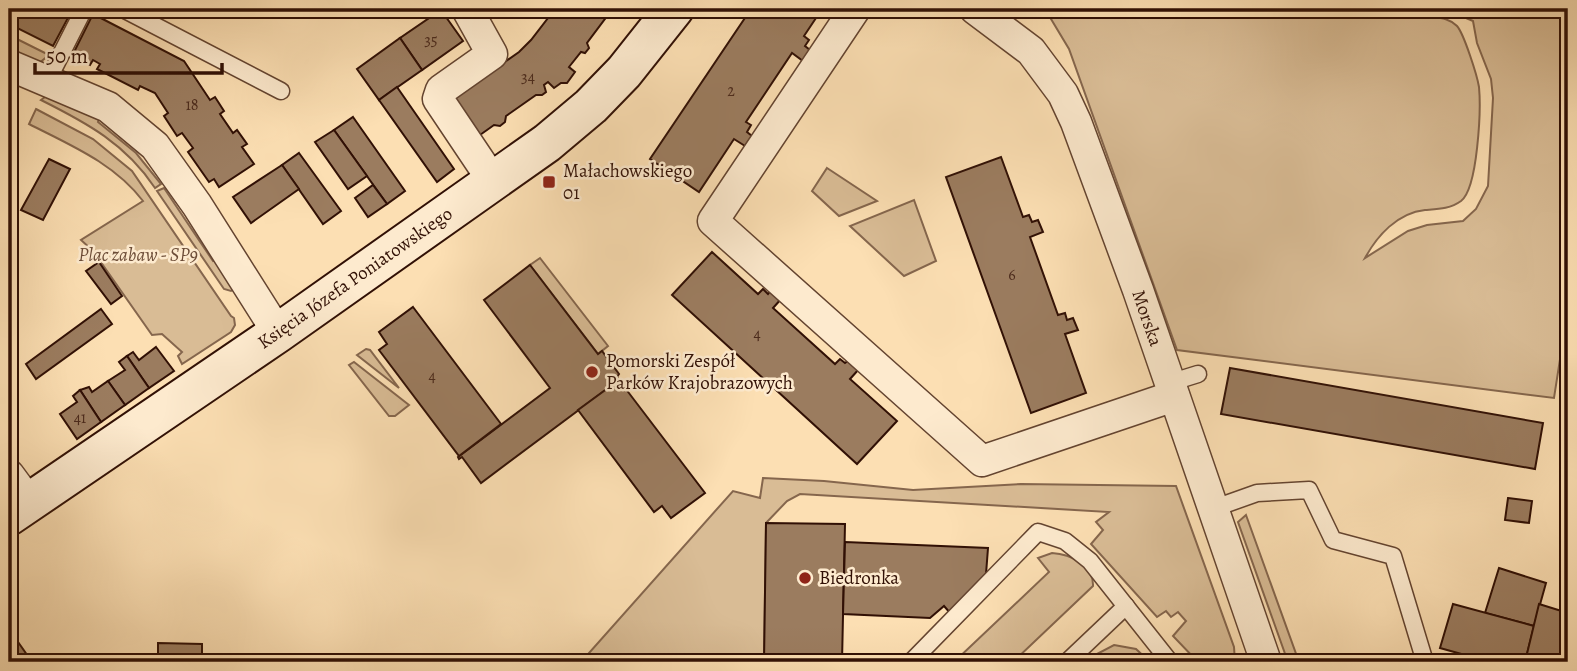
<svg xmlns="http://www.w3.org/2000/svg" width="1577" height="671" font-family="Alegreya,serif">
  <rect width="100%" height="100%" fill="#fcdfb3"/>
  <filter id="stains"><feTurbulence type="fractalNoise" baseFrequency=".00286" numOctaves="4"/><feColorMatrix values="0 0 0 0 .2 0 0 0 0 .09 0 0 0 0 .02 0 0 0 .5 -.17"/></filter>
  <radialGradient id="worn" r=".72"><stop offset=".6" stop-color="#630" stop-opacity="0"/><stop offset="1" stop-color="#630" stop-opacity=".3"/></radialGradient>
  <g fill="#d9bc95" stroke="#85664d" stroke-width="2">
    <path d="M1045,9H1427L1433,17C1442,18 1450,19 1457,26C1464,34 1477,75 1479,87C1481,109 1478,188 1461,201C1450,209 1437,209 1425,210C1397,213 1377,236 1365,258L1408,231L1427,225L1463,221L1476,209L1488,186L1493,98L1491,79L1477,43L1473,21L1445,9H1568V308L1554,398L1177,350L1069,49Z"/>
    <path d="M9,35L49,55L38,64L9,47Z"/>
    <path d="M49,94L99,119L98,122L136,153L161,184L155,188C126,144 87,123 41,100Z"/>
    <path d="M36,109L93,139L132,171L231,316L234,318L235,325L231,332L182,364L178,356L182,352L162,334L152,335L93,251L81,240L143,201C114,163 70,145 29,124Z"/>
    <path d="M827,168L877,201L839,216L812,191Z"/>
    <path d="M164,188L213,261L215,260L235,288L231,291L224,289L157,191Z"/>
    <path d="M914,200L936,261L904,276L850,226Z"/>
    <path d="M540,258L608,346L598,354L530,265Z"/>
    <path d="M366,349L370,350L399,388L357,355Z"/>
    <path d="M354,362L409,405L395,416H389L349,365Z"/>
    <path d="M763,478L824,481L913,490L1021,484L1176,486L1234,647L1235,662L1196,660L1173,636L1186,621L1178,612L1171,617L1166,611L1157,617L1091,544L1103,530L1096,522L1109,512L800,494L787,501L766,523L764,662H581L733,491L760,498Z"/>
    <path d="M1246,515L1299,662H1288L1238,522Z"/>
    <path d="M1052,553C1071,554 1094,566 1093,586L1013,662H954L1049,572L1038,558Z"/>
    <path d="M1114,645L1136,649L1150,662H1103L1095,655Z"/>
  </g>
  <g fill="#9b7c5f" stroke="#311005" stroke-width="2">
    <path d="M9,9H54L69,16L53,46L9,24Z"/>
    <path d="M555,9H618L615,12L611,11L587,43L589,48L585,53L581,52L569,67L575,72L567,83H561L554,88L548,82L544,85L546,92L542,95H536L506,116L505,122L500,126L494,125L480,135L452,99L519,52L531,40Z"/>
    <path d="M751,9H822L804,36L809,40L805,46L810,50L803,61L792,53L746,122L751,125L747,132L752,136L745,146L734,139L699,192L650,159Z"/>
    <path d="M441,10L463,41L422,70L400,38Z"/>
    <path d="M93,14L184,61L210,100L215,97L224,111L220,114L233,133L237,130L247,144L242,147L254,164L219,187L214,179L209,182L188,152L193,148L182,133L177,136L164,116L168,113L155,93L140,86L138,90L97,69L100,64L93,60L90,65L72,56Z"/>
    <path d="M400,38L422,70L379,100L357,69Z"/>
    <path d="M397,87L454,169L437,182L379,100Z"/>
    <path d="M353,117L405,191L387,204L334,130Z"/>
    <path d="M334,130L367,176L348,189L315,142Z"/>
    <path d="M299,153L341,211L323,224L282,165Z"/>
    <path d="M1001,157L1023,217L1029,215L1032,222L1038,220L1043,232L1030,237L1058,315L1065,313L1067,320L1073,318L1078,330L1065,334L1086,393L1031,413L946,177Z"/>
    <path d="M49,159L70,169L43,220L21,210Z"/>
    <path d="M282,165L299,189L251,223L233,197Z"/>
    <path d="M373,185L387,204L368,217L355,198Z"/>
    <path d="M712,252L758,294L763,289L768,294L772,289L782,298L773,308L835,364L840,359L845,363L849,360L859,369L850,379L897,421L857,464L672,295Z"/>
    <path d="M99,262L122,296L111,304L86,271Z"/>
    <path d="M530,265L598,354L602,351L619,374L617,377L619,380L481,483L462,457L459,459L458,457L550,388L484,300Z"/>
    <path d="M413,307L501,424L459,456L379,350L387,344L379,332Z"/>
    <path d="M101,309L112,324L36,379L26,364Z"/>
    <path d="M156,347L174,371L149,388L127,356L133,352L139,360Z"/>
    <path d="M127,356L149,388L125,405L108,381L125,370L119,362Z"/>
    <path d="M1230,368L1543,423L1535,469L1221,414Z"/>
    <path d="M619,380L705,493L671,518L662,506L654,512L578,410Z"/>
    <path d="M108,381L125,405L101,422L80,390L89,387L92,392Z"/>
    <path d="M80,390L101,422L77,439L60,414L77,402L73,396Z"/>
    <path d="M1508,498L1532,501L1529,523L1505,520Z"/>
    <path d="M766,523L845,524L842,662H764Z"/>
    <path d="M845,542L988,548L986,574L951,614L944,606L930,618L843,614Z"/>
    <path d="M1499,568L1546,583L1534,626L1485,613Z"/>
    <path d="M1453,604L1534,626L1525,662H1490L1440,648Z"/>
    <path d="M1539,604L1568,613V662H1525Z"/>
    <path d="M9,629L32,662H9Z"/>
    <path d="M158,643L202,644V662H158Z"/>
  </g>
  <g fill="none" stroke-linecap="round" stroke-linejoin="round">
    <defs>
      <g id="lane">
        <path d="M123,9L281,91"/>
        <path d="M47,82L84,9"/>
        <path d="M1169,383L1198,374"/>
        <path d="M1212,509L1257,493L1309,490L1333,540L1393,556L1425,662"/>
        <path d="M911,662L1038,532L1065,541L1090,561L1170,662"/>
        <path d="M1067,662L1126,606"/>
      </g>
      <g id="street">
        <path d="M467,9L492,54L441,90L438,99L493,181"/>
        <path d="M855,9L713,221L982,461L1174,396"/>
        <path d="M975,9L1031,51L1063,94L1076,122L1138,290L1266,662"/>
        <path d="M9,65L108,107L155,146L197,205L278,333"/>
        <path d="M9,475L29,502"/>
      </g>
      <path id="secondary" d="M9,516L278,333L547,143L591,106L624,72L674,9"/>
    </defs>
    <use href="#lane" stroke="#644430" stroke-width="19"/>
    <use href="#street" stroke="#644430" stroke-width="33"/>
    <use href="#secondary" stroke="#311005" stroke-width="42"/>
    <use href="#lane" stroke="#fdeace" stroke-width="16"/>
    <use href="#street" stroke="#fdeace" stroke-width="30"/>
    <use href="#secondary" stroke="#fdeace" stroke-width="38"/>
  </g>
  <g fill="#8f2418" stroke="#fdeace" stroke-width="2.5">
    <rect x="542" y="175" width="14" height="14" rx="3.5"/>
    <circle cx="592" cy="372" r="7"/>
    <circle cx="805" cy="578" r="7"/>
  </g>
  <g text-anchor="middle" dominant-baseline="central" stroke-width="5" stroke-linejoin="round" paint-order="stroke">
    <g font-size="16" fill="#4c2b1c">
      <text x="431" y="40">35</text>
      <text x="528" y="77">34</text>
      <text x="731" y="91">2</text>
      <text x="192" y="105">18</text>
      <text x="1012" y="275">6</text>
      <text x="757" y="334">4</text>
      <text x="432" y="376">4</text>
      <text x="80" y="418">41</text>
    </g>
    <g font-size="19" fill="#311005" stroke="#fdeace" text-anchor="start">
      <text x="563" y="171">Małachowskiego<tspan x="563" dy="22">01</tspan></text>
      <text x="606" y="361">Pomorski Zespół<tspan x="606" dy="22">Parków Krajobrazowych</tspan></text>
      <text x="819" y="578">Biedronka</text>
    </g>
    <g font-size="19" font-style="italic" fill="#6c4c37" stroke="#fdeace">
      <text x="138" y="255">Plac zabaw - SP9</text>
    </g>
    <g font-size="19" fill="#311005" stroke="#fdeace">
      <text transform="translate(355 278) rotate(-35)">Księcia Józefa Poniatowskiego</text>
      <text transform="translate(1147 318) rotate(71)">Morska</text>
    </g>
  </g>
  <rect width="1577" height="671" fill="none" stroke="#fcdfb3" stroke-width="35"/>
  <rect x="10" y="10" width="1556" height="650" fill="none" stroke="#311005" stroke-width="3.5"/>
  <rect x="18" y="18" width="1542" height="636" fill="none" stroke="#311005" stroke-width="2"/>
  <path d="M35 63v10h187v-10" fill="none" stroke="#311005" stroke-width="3.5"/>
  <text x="46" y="63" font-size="21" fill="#311005" stroke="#fdeace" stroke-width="5" paint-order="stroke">50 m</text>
  <rect width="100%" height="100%" filter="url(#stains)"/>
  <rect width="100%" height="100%" fill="url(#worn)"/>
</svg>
